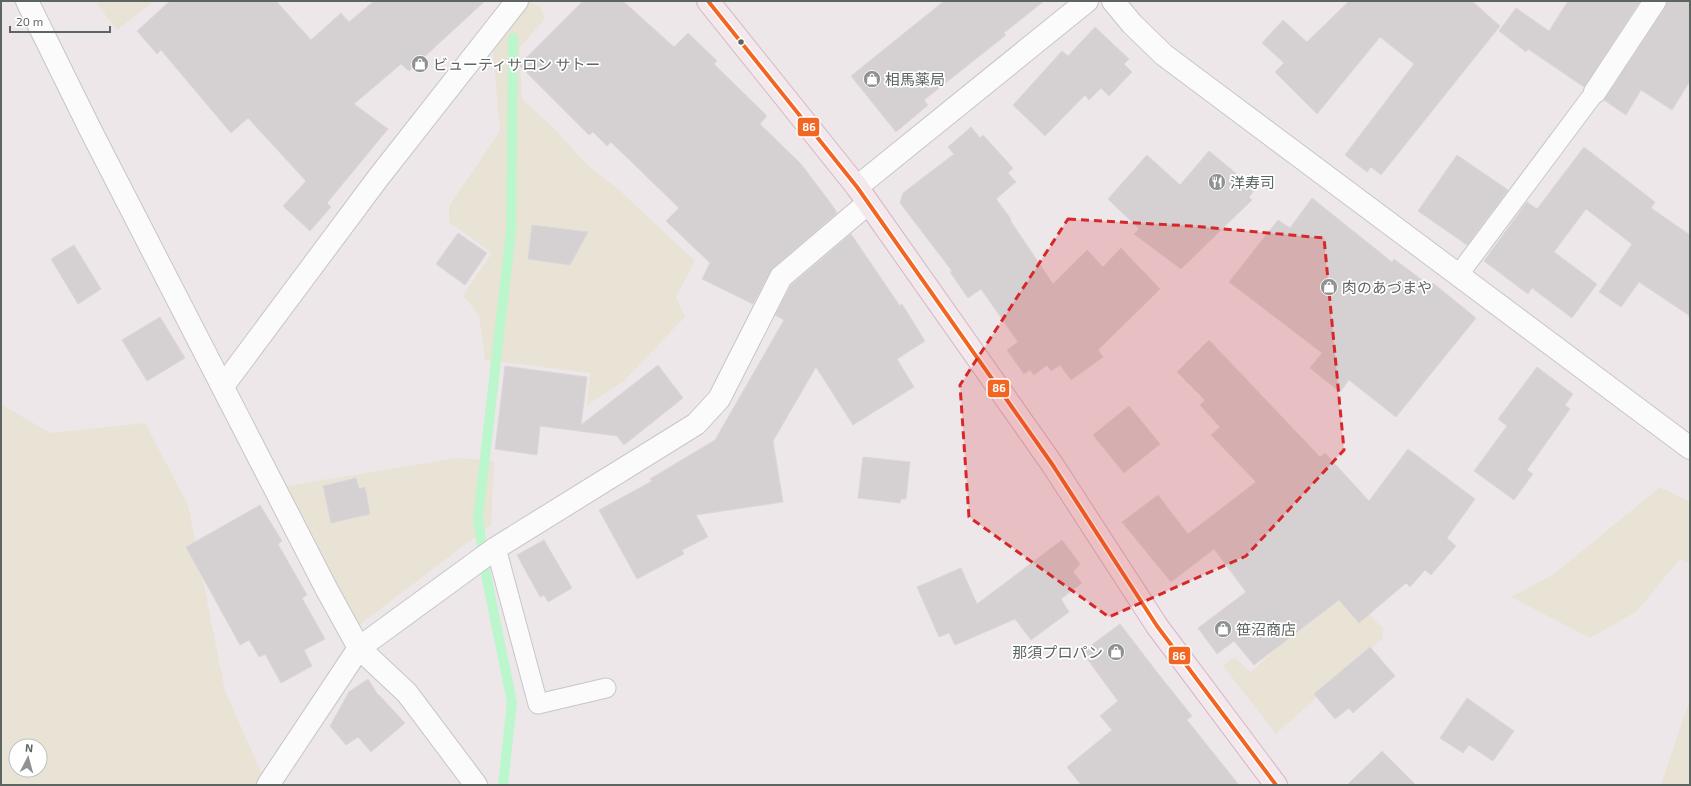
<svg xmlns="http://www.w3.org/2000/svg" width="1691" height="786" font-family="'Exo 2','Noto Sans JP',sans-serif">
  <rect width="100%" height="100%" fill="#ede7ea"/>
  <g fill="#e9e3d5" fill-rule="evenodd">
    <path d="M98,1H154L117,30L97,4Z"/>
    <path d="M526,1L540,6L545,19L519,48L522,99L554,128L584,162L618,189L695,261L676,297L685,317L623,382L587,405L590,373L485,360L479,316L463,295L492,253L449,222V206L500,131L492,43Z"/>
    <path d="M1,404L50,433L145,423L188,505L225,691L267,785H1ZM16,746H40V770H16Z"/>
    <path d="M458,458L494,461L491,525L359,625L285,486Z"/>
    <path d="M1660,487L1690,502V564L1680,559L1637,611L1590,638L1511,597L1554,574Z"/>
    <path d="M1329,574L1383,628L1382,639L1276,734L1223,666L1234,657L1251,672L1316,610Z"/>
    <path d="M1690,699V785H1661Z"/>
  </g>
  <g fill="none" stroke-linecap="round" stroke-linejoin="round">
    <path stroke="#bcf6cc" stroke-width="10" d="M503,785L512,702L485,570L478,518L511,231L513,38"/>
  </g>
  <g fill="#d5d1d3" stroke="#dcd6da">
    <path d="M170,1H276L311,40L341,13L349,22L374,1H485L409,71L401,64L354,104L388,129L327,203L331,207L310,231L283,206L306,181L248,118L231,133L161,50L157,54L137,31Z"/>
    <path d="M583,1H623L674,47L688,33L717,61L714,64L767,116L760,124L801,164L832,205L837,213L773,268L753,304L702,279L710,263L666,221L679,208L611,142L607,146L593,132L589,135L519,65Z"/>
    <path d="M944,1H1044L1004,33L1006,35L924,100L928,105L896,132L851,76Z"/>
    <path d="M1349,1H1472L1500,26L1381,175L1371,167L1367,172L1345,155L1414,64L1380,37L1317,114L1275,72L1284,63L1262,43L1283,20L1307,42Z"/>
    <path d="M1568,1H1640L1584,87L1528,49L1526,52L1499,31L1516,8L1549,31Z"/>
    <path d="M1667,1H1690V81L1672,110L1641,90L1626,115L1604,100L1665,8Z"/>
    <path d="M1095,27L1129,59L1124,64L1132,72L1109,96L1101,88L1089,100L1085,95L1045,136L1013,105L1062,51L1068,56Z"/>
    <path d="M971,127L980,138L983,135L1013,168L1008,173L1016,182L996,199L1011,219L1010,220L1053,284L1087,250L1103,267L1121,248L1160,289L1098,350L1103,357L1071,380L1060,365L1051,371L1047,365L1034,375L1030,370L1024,374L1007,350L1018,342L981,289L968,298L950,272L952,271L900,203L903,193L954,154L948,147Z"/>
    <path d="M1584,147L1655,202L1651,208L1690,235V316L1639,282L1621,307L1599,292L1632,244L1586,209L1554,252L1597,284L1572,318L1532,288L1528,294L1484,261L1527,202L1537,209Z"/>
    <path d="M1209,151L1255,189L1249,197L1252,200L1181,269L1134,234L1139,229L1108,199L1147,155L1180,185Z"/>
    <path d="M1457,155L1508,190L1467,245L1418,211Z"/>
    <path d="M1312,198L1392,262L1394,259L1430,286L1433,283L1476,318L1396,417L1349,380L1340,392L1310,368L1322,353L1229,282L1278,220L1290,228Z"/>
    <path d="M532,225L588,232L570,265L528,259Z"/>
    <path d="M458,233L487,253L465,285L436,264Z"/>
    <path d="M851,234L900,306L902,304L925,341L897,359L914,387L853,425L816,367L773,441L783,502L696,515L708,537L682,550L684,554L637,579L599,510L652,481L650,479L715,440L784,320L775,315L791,285Z"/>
    <path d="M74,245L101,289L78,304L51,259Z"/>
    <path d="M160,317L185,358L147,381L122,340Z"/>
    <path d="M1209,340L1320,457L1325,453L1369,501L1408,449L1475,499L1447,538L1456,546L1431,575L1425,570L1410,587L1406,583L1359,623L1339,600L1254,665L1234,641L1217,654L1198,628L1246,592L1214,549L1171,582L1122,522L1158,495L1188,534L1256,482L1211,435L1220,427L1200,405L1205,400L1177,372Z"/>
    <path d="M658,365L683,398L624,445L617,436L540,426L537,455L495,449L505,366L587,377L581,425Z"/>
    <path d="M1537,367L1573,394L1565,405L1570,409L1527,470L1533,474L1514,500L1474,471L1507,426L1498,419Z"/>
    <path d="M1129,406L1160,444L1124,473L1093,435Z"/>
    <path d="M863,457L910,462L906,499H901L900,503L858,498Z"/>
    <path d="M356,478L359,489L365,487L370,514L331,523L323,486Z"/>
    <path d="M260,505L282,541L278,544L307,595L302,598L325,639L304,650L312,666L281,683L265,654L259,657L249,640L240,645L186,547Z"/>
    <path d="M544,540L572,588L548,602L544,595L540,597L517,555Z"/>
    <path d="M1062,540L1080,564L1073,572L1082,583L1061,599L1069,612L1031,640L1015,619L955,645L949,633L939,637L917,587L961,568L977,604Z"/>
    <path d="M1120,624L1160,676L1192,716L1187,720L1239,785H1081L1067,767L1112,730L1100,716L1118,701L1082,652Z"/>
    <path d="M1370,647L1395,676L1353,713L1349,708L1335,719L1314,694Z"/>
    <path d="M368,679L378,695H379L405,723L371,752L358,737L346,745L330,726L349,692Z"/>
    <path d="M1467,698L1514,731L1493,761L1469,745L1463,753L1440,738Z"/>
    <path d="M1382,751L1416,785H1347Z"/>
  </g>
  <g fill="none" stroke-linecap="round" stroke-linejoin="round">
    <defs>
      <g id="lane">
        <path d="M1459,274L1595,92"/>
        <path d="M496,548L538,704L606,688"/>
      </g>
      <g id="street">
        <path d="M27,1L90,129L327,590L359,648L407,693L476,785"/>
        <path d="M1113,1L1132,24L1164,55L1690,448"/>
        <path d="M1595,92L1655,1"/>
        <path d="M857,187L1087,1"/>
        <path d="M223,386L378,178L517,1"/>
        <path d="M359,648L496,548L696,424L719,399L781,277L867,204"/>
      </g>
      <path id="secondary" d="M268,785L359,648"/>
      <path id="primary" d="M708,1L857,187L1052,464L1157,626L1276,785"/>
    </defs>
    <use href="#lane" stroke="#c7c6c7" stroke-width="21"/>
    <use href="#street" stroke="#c7c6c7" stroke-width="24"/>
    <use href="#secondary" stroke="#c6c6c6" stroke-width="24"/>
    <use href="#primary" stroke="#d4b6c4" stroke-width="24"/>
    <use href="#lane" stroke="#fcfbfc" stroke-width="19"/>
    <use href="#street" stroke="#fcfbfc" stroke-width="22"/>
    <use href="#secondary" stroke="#fcfbfc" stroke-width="22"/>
    <use href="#primary" stroke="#f3e8ec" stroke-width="22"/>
    <defs>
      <path id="bus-1" d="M708,1L857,187L1052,464L1157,626L1276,785"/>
    </defs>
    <use href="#bus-1" stroke="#fff" stroke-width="7"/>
    <use href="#bus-1" stroke="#f26522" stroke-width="4"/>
  </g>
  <path fill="#d62828" fill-opacity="0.2" stroke="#d62828" stroke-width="3" stroke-dasharray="8 5" stroke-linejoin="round" d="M1068,219L1191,226L1324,238L1344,450L1246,556L1109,617L969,517L960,385Z"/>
  <defs>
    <symbol id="shop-disc" viewBox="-11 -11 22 22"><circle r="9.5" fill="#8f9290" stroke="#fff"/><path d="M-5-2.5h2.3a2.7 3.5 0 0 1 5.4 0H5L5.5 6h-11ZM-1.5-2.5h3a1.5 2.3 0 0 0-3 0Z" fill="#fff"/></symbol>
    <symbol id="restaurant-disc" viewBox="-11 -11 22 22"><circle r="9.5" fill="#8f9290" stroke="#fff"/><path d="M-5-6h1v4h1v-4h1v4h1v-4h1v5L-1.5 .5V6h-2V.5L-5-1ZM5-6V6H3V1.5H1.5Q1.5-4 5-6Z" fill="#fff"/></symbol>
  </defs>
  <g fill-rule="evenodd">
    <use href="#shop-disc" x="410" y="54" width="20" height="20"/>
    <use href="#shop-disc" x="862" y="69" width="20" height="20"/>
    <use href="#restaurant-disc" x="1207" y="172" width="20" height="20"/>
    <use href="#shop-disc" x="1319" y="277" width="20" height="20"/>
    <use href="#shop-disc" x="1213" y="619" width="20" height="20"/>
    <use href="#shop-disc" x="1106" y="642" width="20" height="20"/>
  </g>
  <circle fill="#5d6560" stroke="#fff" stroke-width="1.5" cx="741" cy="42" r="3.5"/>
  <g text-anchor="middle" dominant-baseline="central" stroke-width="3.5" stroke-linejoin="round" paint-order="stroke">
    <g font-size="15" fill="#5d6560" stroke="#fff" text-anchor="start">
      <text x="433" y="64">ビューティサロン サトー</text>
      <text x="885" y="79">相馬薬局</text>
      <text x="1230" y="182">洋寿司</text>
      <text x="1342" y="287">肉のあづまや</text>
      <text x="1236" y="629">笹沼商店</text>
      <text x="1103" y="652" text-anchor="end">那須プロパン</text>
    </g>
  </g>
  <g stroke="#fff" stroke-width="1.5">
    <rect x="797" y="117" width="23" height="20" rx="4" fill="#f26522"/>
    <rect x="987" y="379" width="23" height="19" rx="4" fill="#f26522"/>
    <rect x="1168" y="646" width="23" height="19" rx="4" fill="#f26522"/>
  </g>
  <g font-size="11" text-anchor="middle" font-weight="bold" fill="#fff">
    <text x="809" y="131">86</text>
    <text x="999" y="392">86</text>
    <text x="1179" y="660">86</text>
  </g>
  <rect width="1691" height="786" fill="none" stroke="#5d6560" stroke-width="4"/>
  <g transform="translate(28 758) rotate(6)"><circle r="19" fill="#ffffff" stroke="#bec1bf"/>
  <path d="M0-3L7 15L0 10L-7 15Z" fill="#8f9290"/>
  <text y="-6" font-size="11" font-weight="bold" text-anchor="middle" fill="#5d6560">N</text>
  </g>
  <path d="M10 26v6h100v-6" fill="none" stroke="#5d6560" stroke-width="2"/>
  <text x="16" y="26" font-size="12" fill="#5d6560" stroke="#ffffff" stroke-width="3" paint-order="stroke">20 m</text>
</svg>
